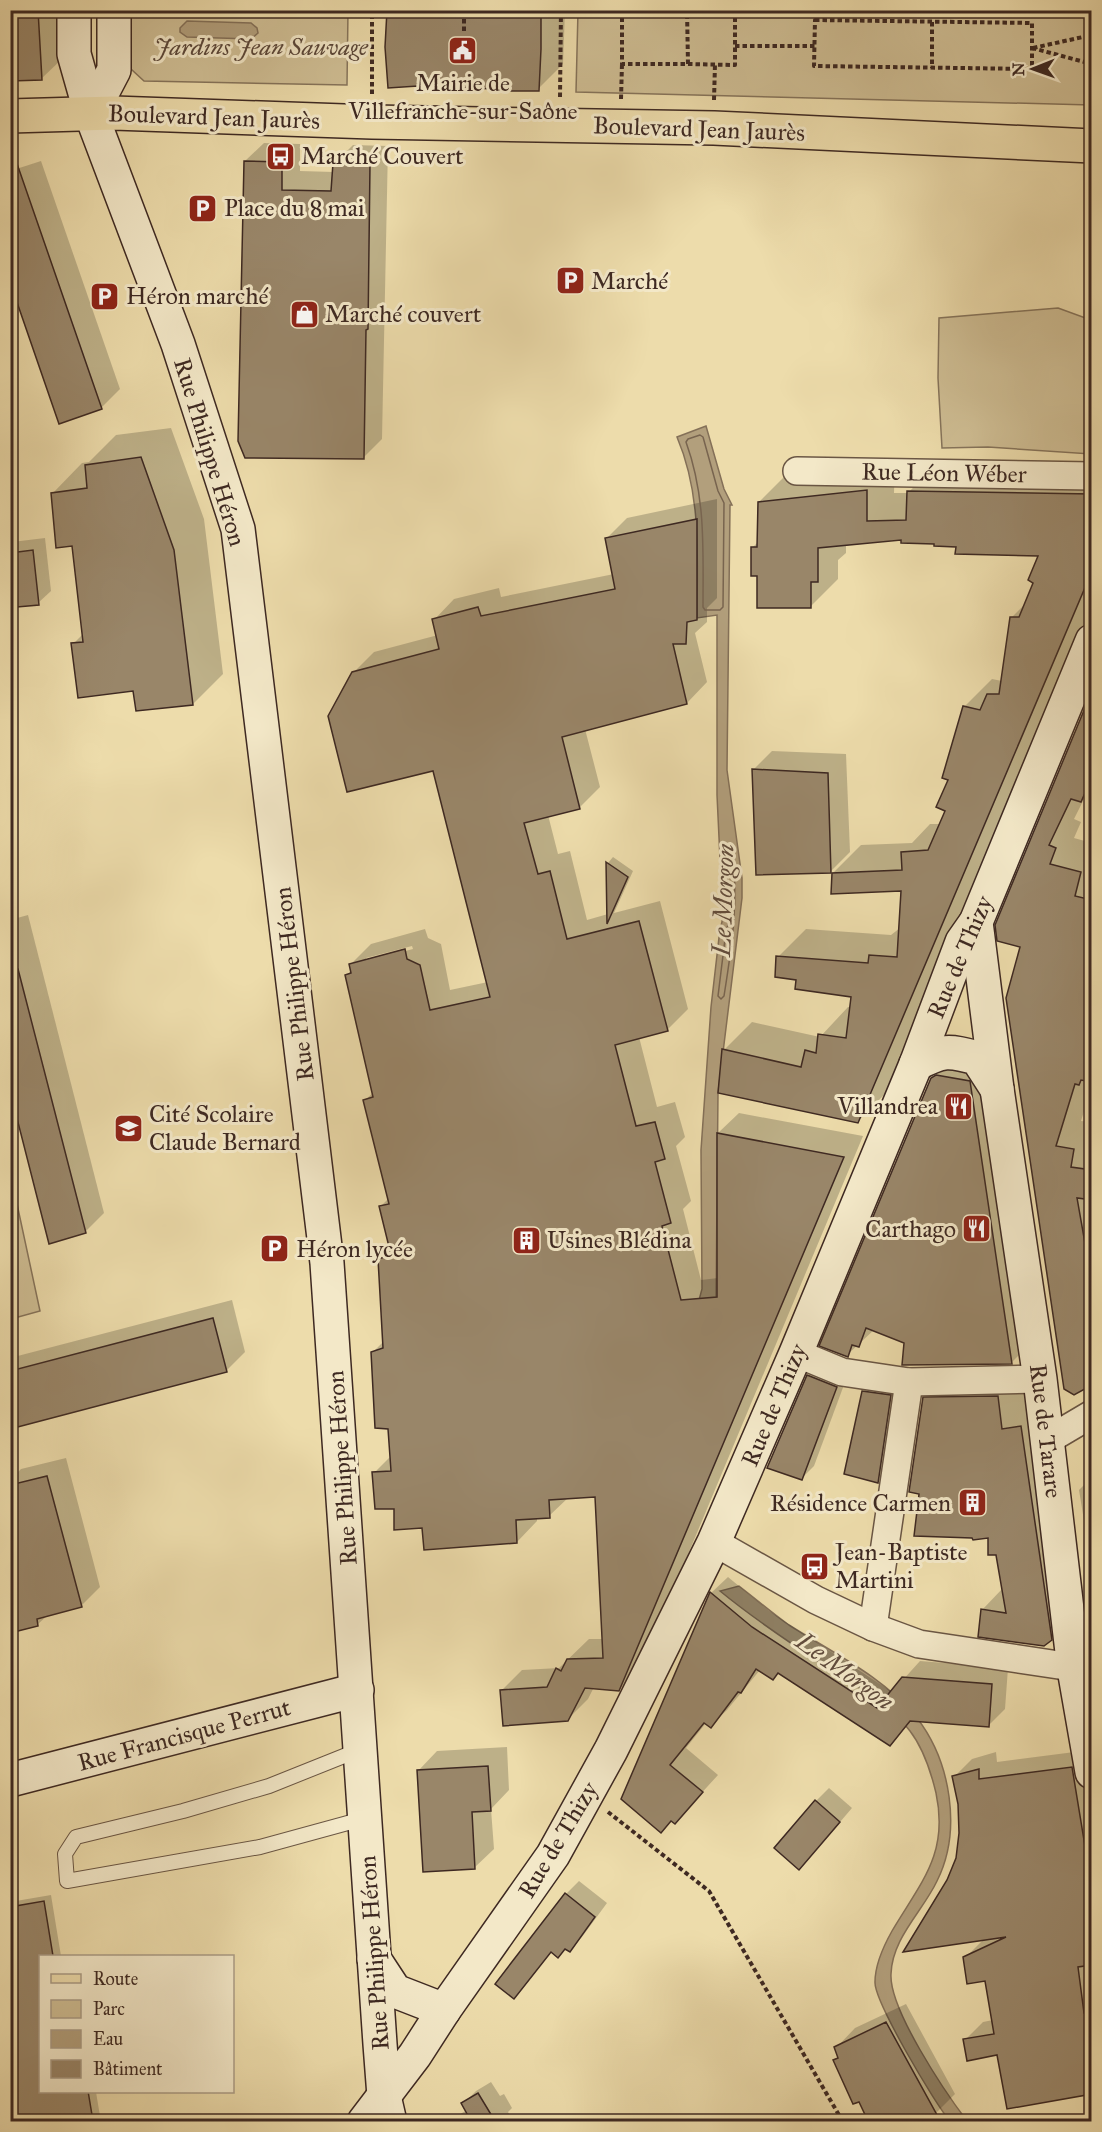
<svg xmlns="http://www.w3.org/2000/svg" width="1102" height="2132" font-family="'IM FELL Great Primer',serif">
  <rect width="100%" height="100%" fill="#eddcab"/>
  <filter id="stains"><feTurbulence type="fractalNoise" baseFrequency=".00333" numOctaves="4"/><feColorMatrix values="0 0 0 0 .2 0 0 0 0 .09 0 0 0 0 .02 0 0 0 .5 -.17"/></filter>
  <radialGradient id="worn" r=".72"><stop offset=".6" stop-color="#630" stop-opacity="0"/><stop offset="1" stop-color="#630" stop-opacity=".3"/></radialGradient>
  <g fill="#cfbe94" stroke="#86745b" stroke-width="1.5">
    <path d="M128,11H348L347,85L144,81L131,69L128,62Z"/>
    <path d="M578,11H1091V105L576,92Z"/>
    <path d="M1058,308L1091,320V454L988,447L942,448L938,378L939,318Z"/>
    <path d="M11,1176L40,1311L11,1319H10Z"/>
  </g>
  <g fill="#b29f7c" stroke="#847058" stroke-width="1.5">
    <path d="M187,21L251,23L257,28L258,33L251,39L187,37L180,32V28Z"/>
    <path d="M706,426L724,489L732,505H730L727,770L742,878V898L718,1093L716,1298L695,1315L702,1289L701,1150L711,1007L720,929L722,922V901L717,795V615L697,618C697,555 702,496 677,437Z"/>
    <path d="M739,1586C756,1599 772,1613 789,1625C833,1653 884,1677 917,1718C951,1762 962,1831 937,1881C923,1911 892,1938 891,1974C889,2009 945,2092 967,2121H950C935,2104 874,2001 875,1982C875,1964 883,1947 892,1931C921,1882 949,1854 936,1793C931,1772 923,1748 910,1731C889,1703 856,1685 827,1667C790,1643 754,1619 720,1591Z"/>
  </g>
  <g fill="#0003" fill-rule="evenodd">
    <path d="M10,10H60L63,58L41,79Z"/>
    <path d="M388,10H565L563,64L538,89Z"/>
    <path d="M264,143L300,144V171L334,172V164L353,145L388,146L382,439L363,458L245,161Z"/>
    <path d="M41,161L120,389L101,408L10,171Z"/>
    <path d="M171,428L204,519L223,674L193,704L134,689L73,644L84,633L73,544L52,494L82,463L89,462L116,435Z"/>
    <path d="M895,463L894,493H908L936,464L1092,466V607L886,1093L858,1121L724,1050L752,1022L820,1037L848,1007H851L852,996L797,979L778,957L806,929L891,935L900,928L902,889L833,873L861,845L912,843L930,824H941L947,810L949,779L964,707L992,679L1002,681L1011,618L1026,603L1035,582L1040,555L903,538L846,544V553L838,560V579L810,607L758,575L753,547L759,541V502L787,474Z"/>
    <path d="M717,499V598L707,608V622L695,633L707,682L687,703L585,729L600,787L579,808L548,815L558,854L570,851L587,920L608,914V863L613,857L633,871L614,913L660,901L688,1009L667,1030L639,1037L657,1107L675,1102L685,1137L676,1146L691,1201L683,1209L701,1280L718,1278V1133L739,1113L863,1136L640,1669L619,1690L594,1687L588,1699L567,1720L501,1691L522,1670L559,1668L589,1639H604L597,1495L569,1497L549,1516L537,1517V1521L517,1542L423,1527L395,1508L374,1473L392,1455L390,1427L372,1353L384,1341L380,1259L391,1248L380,1207L389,1198L364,1101L374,1092L346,976L352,970L351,964L371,944L425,929L428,938L441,944L450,990L488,982L434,769L353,673L374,652L438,635L434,620L454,599L499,588L501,597L614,574L607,538L627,518ZM412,946L413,949L366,961V958Z"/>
    <path d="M45,538L51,591L38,603L10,584V544L12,542Z"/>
    <path d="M1092,693V790L1085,797L1074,819L1081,822L1074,838L1092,843V1086L1081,1121L1092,1122V1383L1022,946L999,940Z"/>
    <path d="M772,751L846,754L850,852L831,871L753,770Z"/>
    <path d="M28,915L104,1213L85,1232L10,1085V920Z"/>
    <path d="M961,1049L998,1053L1040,1334L1012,1362L906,1342L875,1329L847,1355L932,1078Z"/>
    <path d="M232,1300L245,1352L227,1370L10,1427V1358Z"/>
    <path d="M821,1363L848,1374L814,1466L801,1479L769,1467L808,1375Z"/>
    <path d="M1028,1365L1082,1607L1051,1639L982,1610L1003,1588L998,1553L990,1536L921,1493L924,1398L955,1367Z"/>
    <path d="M876,1379L903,1383L890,1469L878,1482L863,1392Z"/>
    <path d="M66,1458L100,1587L81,1606L48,1615L38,1624L10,1632V1480L21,1469Z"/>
    <path d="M1092,1477V1550L1089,1551L1079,1490Z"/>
    <path d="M728,1577L769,1611L892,1692L920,1661L1008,1668L1005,1709L989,1725L913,1719L890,1744L779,1672L773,1678L760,1670L727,1710L710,1726L706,1723L686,1748L718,1775L675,1822L623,1799L711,1593Z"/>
    <path d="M507,1747L509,1790L491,1809L494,1849L474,1868L418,1771L437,1751Z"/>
    <path d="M1090,1750L1092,1762V2120L1087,2093L965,2040L983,2022L993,2020L987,1979L965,1958L984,1939L948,1881L958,1859L961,1833L959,1804L954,1777L972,1759L996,1752L997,1762Z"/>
    <path d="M829,1788L852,1808L811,1856L816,1801Z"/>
    <path d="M579,1881L607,1903L582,1937L570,1950L566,1947L552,1951L526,1984L513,1997L566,1894Z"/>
    <path d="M51,1895L61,1956H40V2092H96L101,2122H10V1902Z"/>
    <path d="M906,2004L955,2094L936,2113L919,2122H870L860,2100L835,2060L839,2056L836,2048L855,2028Z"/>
    <path d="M491,2082L500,2096L504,2094L512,2108L508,2112L514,2122H447L467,2110L463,2104L476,2091Z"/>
  </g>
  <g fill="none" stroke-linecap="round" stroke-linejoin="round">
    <g stroke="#78644f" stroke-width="1.5">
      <path d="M700,435L703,437L718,491L724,503L723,607L720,610H705L703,607C703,550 706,497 686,442L688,439Z"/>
      <path d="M729,846L732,848C739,900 732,946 724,996L721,999L718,996L726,931L729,922L726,849Z"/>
    </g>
  </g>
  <g fill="#998669" stroke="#3e2922" stroke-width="1.5">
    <path d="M10,10H38L42,80L10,81Z"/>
    <path d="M387,10H541V49L539,91H501L495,89L418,86L388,88L385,47Z"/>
    <path d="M10,155H14L102,409L59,424L10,282Z"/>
    <path d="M244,161L282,162V190L331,191L333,163L370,164L368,329L366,330L364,459L245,458L238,441Z"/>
    <path d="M141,457L174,550L193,705L136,711L133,691L78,698L71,643L83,642L72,546L56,548L51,493L87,488L85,465Z"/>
    <path d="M867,490V521L906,520L907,491L1092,494V571L858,1123L718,1093L722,1049L801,1067L805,1050L816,1053L818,1034L846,1038L851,997L795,989L796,980L775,977L776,956L868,963L869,955L897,957L901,891L831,894L832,873L902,870L901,852L928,850L945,811L936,807L948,780L942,778L963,706L980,710L987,694H999L1010,617H1019L1033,583L1028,580L1038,556L955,554L956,547L934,546V544L901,543V540L818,548V582H811V608H757V576H751V547H757L758,502Z"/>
    <path d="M697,519V620L687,622L686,644H673L687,704L562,737L580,809L524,823L538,874L550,871L567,939L639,921L668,1031L615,1045L636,1126L655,1122L665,1159L655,1162L671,1223L662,1226L681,1300L717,1297V1133L844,1157L619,1691L585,1688L568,1721L503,1726L500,1690L547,1687L556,1668L561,1671L567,1659L603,1658L595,1497L549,1500L550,1518L516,1520L517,1543L424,1550L422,1528L394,1530V1509H375L372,1472L391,1471L388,1429L375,1428L371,1352L383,1348L378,1259L391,1255L379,1206L389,1204L363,1100L373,1097L345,975L351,973L349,964L405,949L407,959L420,965L430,1010L490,997L433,771L347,792L328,716L352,672L439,649L432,619L478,607L481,616L615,589L605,538Z"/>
    <path d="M33,550L39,605L17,607L10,588V553Z"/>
    <path d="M1092,691V777L1081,802L1071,799L1049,845L1056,848L1050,864L1081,872L1075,896L1092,900V1082L1081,1080L1079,1085L1075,1084L1056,1146L1074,1149L1071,1167L1092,1170V1200L1077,1198L1092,1283V1385L1074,1395L1064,1389L1006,998L1020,947L997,941L995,925Z"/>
    <path d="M752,769L828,773L831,873L756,875Z"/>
    <path d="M606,862L628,877L607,924Z"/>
    <path d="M18,969L86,1233L49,1244L10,1091V970Z"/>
    <path d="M936,1075L970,1081L1012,1364L902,1365L904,1343L866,1328L859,1347L852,1345L848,1357L819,1346L931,1078Z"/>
    <path d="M213,1318L227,1372L10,1429V1371Z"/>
    <path d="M807,1375L837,1387L802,1480L767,1468Z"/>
    <path d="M862,1391L891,1395L878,1483L844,1474Z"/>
    <path d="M998,1396L1002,1429L1021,1426L1052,1640L1044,1646L978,1637L981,1609L1006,1613L996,1555H988V1538L973,1540L972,1538L914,1536L919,1494L909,1492L923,1397Z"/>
    <path d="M47,1476L82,1607L37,1619L38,1626L10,1633V1485Z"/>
    <path d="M710,1592L752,1627L877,1708L902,1677L992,1684L989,1727L910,1721L890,1746L778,1673L773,1680L756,1669L741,1693L738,1692L711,1728L704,1723L670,1765L703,1792L675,1824L671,1821L661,1833L621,1799Z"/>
    <path d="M488,1766L491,1811L472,1812L475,1869L423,1872L417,1770Z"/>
    <path d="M1072,1767L1092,1889V1965L1078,1967L1084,2013L1092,2012V2094L1007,2109L997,2055L967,2061L963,2039L994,2034L985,1981L967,1984L963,1957L1006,1937L903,1952L947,1880L956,1858L959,1833L958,1804L952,1776L979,1769V1779Z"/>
    <path d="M815,1800L840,1822L799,1870L774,1848Z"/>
    <path d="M565,1893L595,1917L570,1952L565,1949L558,1958L551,1952L514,1999L495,1984Z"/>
    <path d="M44,1901L53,1956H40V2091H88L93,2121H10V1907Z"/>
    <path d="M886,2022L937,2115L923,2121H868L859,2102L853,2104L833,2060L838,2058L834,2047Z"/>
    <path d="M478,2093L495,2121H471L461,2103Z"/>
  </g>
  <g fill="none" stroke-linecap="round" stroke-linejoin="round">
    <defs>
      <path id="lane" d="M359,1750L269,1786L183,1811L76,1837L65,1854L67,1881L260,1847L366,1818"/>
      <g id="street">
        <path d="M797,471L1092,476"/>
        <path d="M796,1353L842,1372L909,1382L1040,1379"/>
        <path d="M1048,1440L1092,1414"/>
        <path d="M714,1542L816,1600L873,1627L919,1644L1092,1670"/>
        <path d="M873,1627L909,1382"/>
      </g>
      <g id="secondary">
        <path d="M74,10V54L91,114L178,344L238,529L327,1263L380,2044L384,2096L390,2122"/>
        <path d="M91,114L114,70V10"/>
        <path d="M976,922L997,1089L1040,1379L1074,1669L1092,1772"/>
        <path d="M916,1064C943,1050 948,1050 977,1058L997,1089"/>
        <path d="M10,1780L357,1690"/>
        <path d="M374,1959L395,1991L444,2010"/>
        <path d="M364,2122L415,2055L444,2010L553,1855L611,1750L714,1542L796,1353L916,1064L962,942L976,922L1092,641"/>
      </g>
      <path id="primary" d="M10,116L114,113L372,122L714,128L1092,146"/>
    </defs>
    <use href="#lane" stroke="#6a5644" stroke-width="16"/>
    <use href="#street" stroke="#6a5644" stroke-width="30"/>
    <use href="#secondary" stroke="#3e2922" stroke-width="36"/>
    <use href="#primary" stroke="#3e2922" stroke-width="36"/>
    <g stroke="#3e2922" stroke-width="4" stroke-dasharray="4.5 3" stroke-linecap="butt">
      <path d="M622,10V64H688L687,10"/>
      <path d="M815,20L1032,23V69L814,66Z"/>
      <path d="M932,22V68"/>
      <path d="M464,31V11"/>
      <path d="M735,46H815"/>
      <path d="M1032,48L1092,64"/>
      <path d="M1033,48L1092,35"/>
      <path d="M688,64L735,65V10"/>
      <path d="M372,94V10"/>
      <path d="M560,97L561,10"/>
      <path d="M621,99L622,64"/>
      <path d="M714,100L715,64"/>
      <path d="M608,1812L709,1891L843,2122"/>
    </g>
    <use href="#lane" stroke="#f3e8c8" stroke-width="14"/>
    <use href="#street" stroke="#f3e8c8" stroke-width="27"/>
    <use href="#secondary" stroke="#f3e8c8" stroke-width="33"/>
    <use href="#primary" stroke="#eddcab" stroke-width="33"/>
  </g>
  <defs>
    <symbol id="civic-square" viewBox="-11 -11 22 22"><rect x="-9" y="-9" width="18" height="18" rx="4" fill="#8f2418" stroke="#f3e8c8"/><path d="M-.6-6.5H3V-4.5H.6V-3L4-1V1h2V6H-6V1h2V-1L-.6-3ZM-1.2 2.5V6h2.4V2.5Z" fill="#fff"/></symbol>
    <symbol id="bus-square" viewBox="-11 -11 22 22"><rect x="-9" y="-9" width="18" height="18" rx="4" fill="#8f2418" stroke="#f3e8c8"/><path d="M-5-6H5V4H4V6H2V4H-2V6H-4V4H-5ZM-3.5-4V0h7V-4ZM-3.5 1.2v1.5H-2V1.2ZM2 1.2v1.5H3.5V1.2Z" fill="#fff"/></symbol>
    <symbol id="parking-square" viewBox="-11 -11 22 22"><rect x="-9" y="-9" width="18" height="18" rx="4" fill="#8f2418" stroke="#f3e8c8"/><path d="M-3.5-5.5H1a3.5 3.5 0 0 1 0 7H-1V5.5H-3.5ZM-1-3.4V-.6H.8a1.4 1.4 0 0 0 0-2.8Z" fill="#fff"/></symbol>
    <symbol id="shop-square" viewBox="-11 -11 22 22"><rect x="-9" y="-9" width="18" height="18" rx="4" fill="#8f2418" stroke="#f3e8c8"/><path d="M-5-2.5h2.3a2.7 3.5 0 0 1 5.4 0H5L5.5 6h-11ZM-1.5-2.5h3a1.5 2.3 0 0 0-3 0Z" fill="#fff"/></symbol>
    <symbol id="restaurant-square" viewBox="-11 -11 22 22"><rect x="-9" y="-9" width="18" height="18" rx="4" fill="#8f2418" stroke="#f3e8c8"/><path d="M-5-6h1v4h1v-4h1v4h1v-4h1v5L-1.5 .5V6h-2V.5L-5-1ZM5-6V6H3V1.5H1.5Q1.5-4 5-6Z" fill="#fff"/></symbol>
    <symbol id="school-square" viewBox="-11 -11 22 22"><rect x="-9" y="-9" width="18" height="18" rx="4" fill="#8f2418" stroke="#f3e8c8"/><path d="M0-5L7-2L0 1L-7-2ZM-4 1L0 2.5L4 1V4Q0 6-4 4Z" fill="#fff"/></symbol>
    <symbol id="building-square" viewBox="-11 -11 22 22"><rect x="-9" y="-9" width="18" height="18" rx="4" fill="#8f2418" stroke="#f3e8c8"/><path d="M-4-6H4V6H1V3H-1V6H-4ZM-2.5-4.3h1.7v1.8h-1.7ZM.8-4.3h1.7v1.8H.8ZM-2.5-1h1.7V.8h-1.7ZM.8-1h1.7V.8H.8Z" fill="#fff"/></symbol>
  </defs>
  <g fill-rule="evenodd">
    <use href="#civic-square" x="446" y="34" width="33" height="33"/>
    <use href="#bus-square" x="264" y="140" width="33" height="33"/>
    <use href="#parking-square" x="186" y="192" width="33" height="33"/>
    <use href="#parking-square" x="554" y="264" width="33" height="33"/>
    <use href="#parking-square" x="88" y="280" width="33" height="33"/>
    <use href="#shop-square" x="288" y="298" width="33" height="33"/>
    <use href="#restaurant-square" x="942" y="1090" width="33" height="33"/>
    <use href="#school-square" x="112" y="1112" width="33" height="33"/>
    <use href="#restaurant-square" x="960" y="1212" width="33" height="33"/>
    <use href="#building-square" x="510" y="1224" width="33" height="33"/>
    <use href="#parking-square" x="258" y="1232" width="33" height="33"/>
    <use href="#building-square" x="956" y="1486" width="33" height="33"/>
    <use href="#bus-square" x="798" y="1550" width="33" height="33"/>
  </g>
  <g text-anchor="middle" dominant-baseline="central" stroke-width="6" stroke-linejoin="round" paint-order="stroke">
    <g font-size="24" font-style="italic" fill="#5b4739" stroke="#f3e8c8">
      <text x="261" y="47">Jardins Jean Sauvage</text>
    </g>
    <g font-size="24" fill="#3e2922" stroke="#f3e8c8" text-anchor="start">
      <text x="463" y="83" text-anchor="middle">Mairie de<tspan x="463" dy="28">Villefranche-sur-Saône</tspan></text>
      <text x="301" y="156">Marché Couvert</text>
      <text x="224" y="208">Place du 8 mai</text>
      <text x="591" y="281">Marché</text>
      <text x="126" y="296">Héron marché</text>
      <text x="325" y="314">Marché couvert</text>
      <text x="938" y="1106" text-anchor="end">Villandrea</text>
      <text x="149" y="1114">Cité Scolaire<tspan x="149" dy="28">Claude Bernard</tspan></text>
      <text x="956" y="1229" text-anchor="end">Carthago</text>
      <text x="547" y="1240">Usines Blédina</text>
      <text x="296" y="1249">Héron lycée</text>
      <text x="951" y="1503" text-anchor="end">Résidence Carmen</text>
      <text x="835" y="1552">Jean-Baptiste<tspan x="835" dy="28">Martini</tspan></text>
    </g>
    <g font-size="24" fill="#3e2922" stroke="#f3e8c8">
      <text transform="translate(214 117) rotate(2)">Boulevard Jean Jaurès</text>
      <text transform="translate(699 129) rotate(2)">Boulevard Jean Jaurès</text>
      <text transform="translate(210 452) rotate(73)">Rue Philippe Héron</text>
      <text transform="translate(944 473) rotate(1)">Rue Léon Wéber</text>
      <text transform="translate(960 957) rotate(-67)">Rue de Thizy</text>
      <text transform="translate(294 984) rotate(-97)">Rue Philippe Héron</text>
      <text transform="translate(774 1405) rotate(-67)">Rue de Thizy</text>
      <text transform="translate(1046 1431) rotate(83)">Rue de Tarare</text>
      <text transform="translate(342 1468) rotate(-94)">Rue Philippe Héron</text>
      <text transform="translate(184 1735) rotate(-15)">Rue Francisque Perrut</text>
      <text transform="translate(558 1840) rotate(-59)">Rue de Thizy</text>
      <text transform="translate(374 1953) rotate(-94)">Rue Philippe Héron</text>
    </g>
    <g font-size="26" font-style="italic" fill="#614c3d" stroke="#f3e8c8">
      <text transform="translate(723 900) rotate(-88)">Le Morgon</text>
      <text transform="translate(845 1671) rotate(36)">Le Morgon</text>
    </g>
  </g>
  <rect width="1102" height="2132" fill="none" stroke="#eddcab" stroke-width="36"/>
  <rect x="12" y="12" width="1078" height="2108" fill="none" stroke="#3e2922" stroke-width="3"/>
  <rect x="18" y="18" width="1066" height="2096" fill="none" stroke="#3e2922" stroke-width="1.5"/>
  <rect x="39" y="1955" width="195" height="138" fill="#f3e8c8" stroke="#ab9c86" stroke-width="1.5"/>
  <rect x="51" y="1974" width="30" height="9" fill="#eddcab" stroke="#ab9c86" stroke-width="1.5"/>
  <text x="93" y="1985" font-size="18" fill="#3e2922">Route</text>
  <rect x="51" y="2000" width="30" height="18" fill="#cfbe94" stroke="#ab9c86" stroke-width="1.5"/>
  <text x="93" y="2015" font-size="18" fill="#3e2922">Parc</text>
  <rect x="51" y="2030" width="30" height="18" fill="#b29f7c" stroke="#ab9c86" stroke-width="1.5"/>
  <text x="93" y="2045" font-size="18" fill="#3e2922">Eau</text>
  <rect x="51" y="2060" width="30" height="18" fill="#998669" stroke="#ab9c86" stroke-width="1.5"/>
  <text x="93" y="2075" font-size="18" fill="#3e2922">Bâtiment</text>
  <g transform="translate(1033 69) rotate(269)" stroke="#f3e8c8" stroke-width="4.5" paint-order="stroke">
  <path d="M0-4.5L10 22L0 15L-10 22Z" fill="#3e2922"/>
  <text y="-9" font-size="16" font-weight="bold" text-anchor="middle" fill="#3e2922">N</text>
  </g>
  <rect width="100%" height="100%" filter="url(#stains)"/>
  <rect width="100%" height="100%" fill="url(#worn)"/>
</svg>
